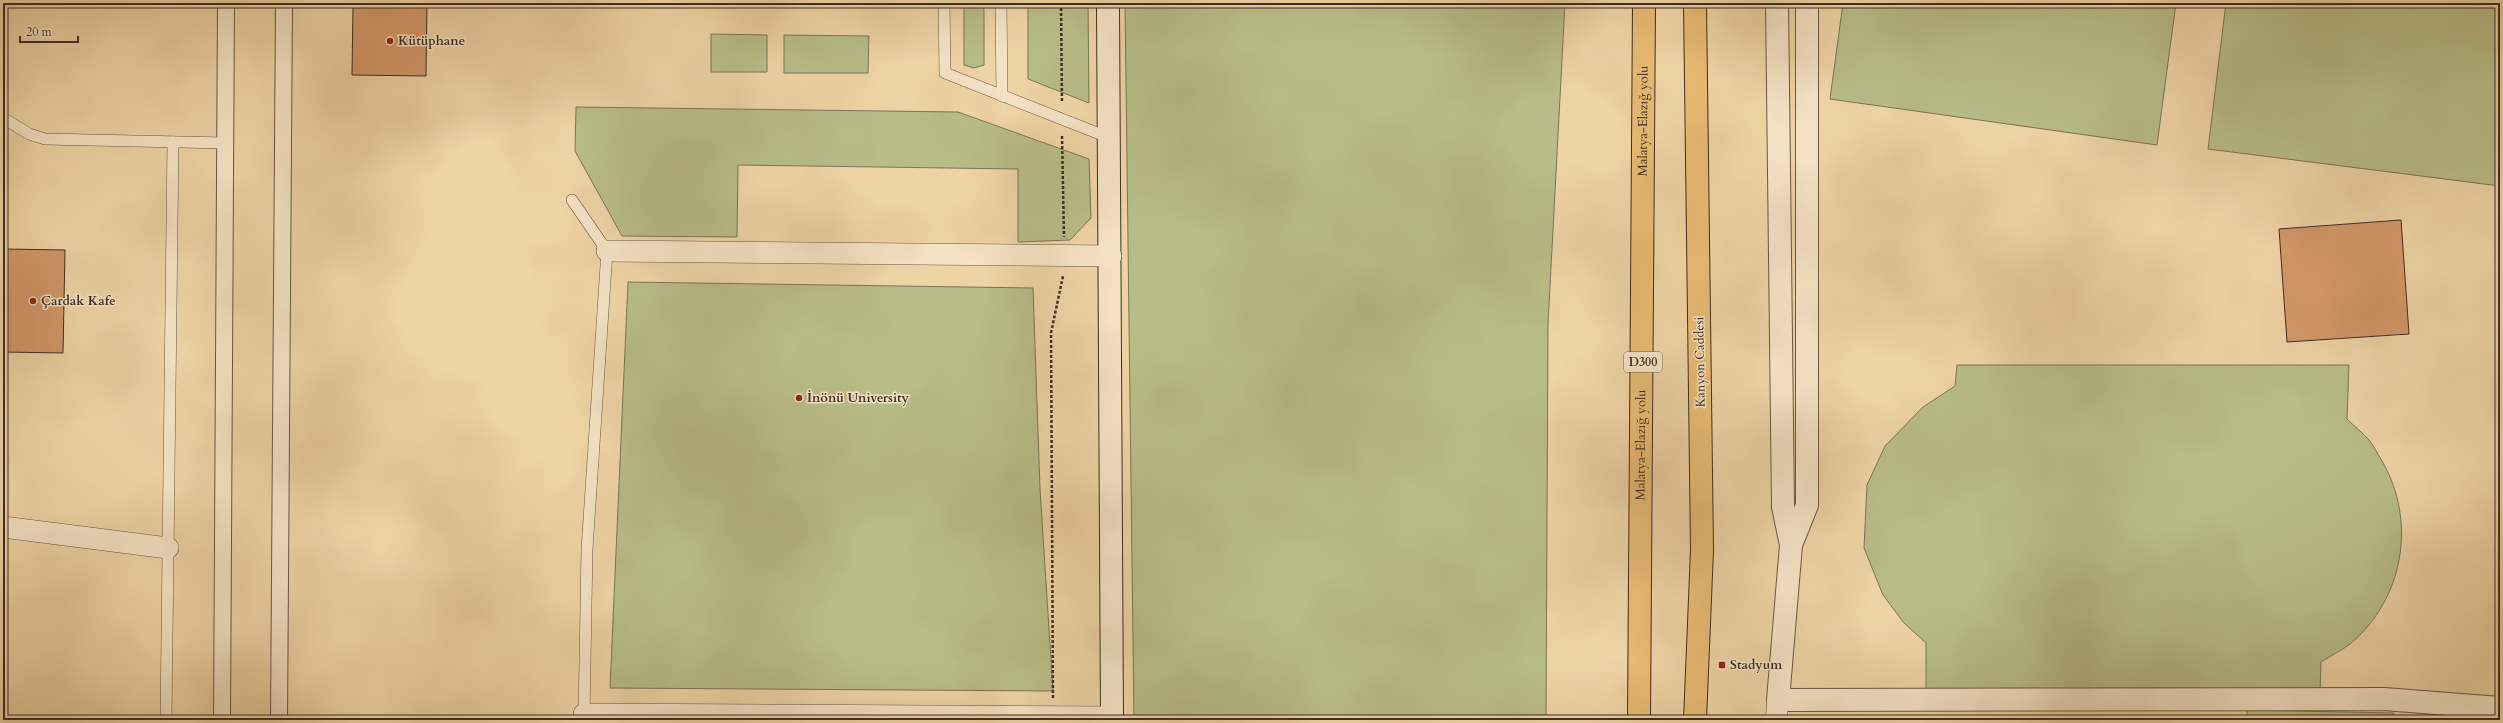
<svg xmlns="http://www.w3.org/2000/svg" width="2503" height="723" font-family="Cardo,serif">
  <rect width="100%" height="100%" fill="#eed3a5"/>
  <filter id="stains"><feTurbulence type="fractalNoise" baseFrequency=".005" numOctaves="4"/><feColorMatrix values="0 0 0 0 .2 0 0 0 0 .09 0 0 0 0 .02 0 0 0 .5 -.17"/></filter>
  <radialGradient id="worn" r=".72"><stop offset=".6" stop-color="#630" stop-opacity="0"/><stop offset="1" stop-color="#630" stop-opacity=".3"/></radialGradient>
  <g fill="#b8bc87" stroke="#7b7456">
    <path d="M964,3H984V65L974,68L964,65Z"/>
    <path d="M1028,3H1088L1089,103L1028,79Z"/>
    <path d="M1125,3H1565L1548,324L1546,720H1134Z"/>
    <path d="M1843,3H2176L2157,145L1830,99Z"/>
    <path d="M2226,3H2500V186L2208,149Z"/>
    <path d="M711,34L767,35V72H711Z"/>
    <path d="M784,35L869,36L868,73H784Z"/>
    <path d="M576,107L958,112L1089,159L1091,218L1070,240L1018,242V169L738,165L737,237L622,236L575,151Z"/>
    <path d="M628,282L1033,288L1040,489L1053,691L610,688Z"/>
    <path d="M1957,365H2349L2347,419C2354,426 2363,433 2369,440C2374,446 2378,455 2382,461C2417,521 2404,599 2350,644C2341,651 2330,656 2321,662L2320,693H1926V643L1904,623L1883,595L1864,548L1867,485L1885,446L1923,407L1955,386Z"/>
    <path d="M2247,710L2394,713L2392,720H2247Z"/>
  </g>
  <g fill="#d39869" stroke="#3e2d25">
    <path d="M357,3H427L426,76L352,75L353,6H357Z"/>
    <path d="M2401,220L2409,334L2287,342L2279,229Z"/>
    <path d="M3,249L65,250L63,353L3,352Z"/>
  </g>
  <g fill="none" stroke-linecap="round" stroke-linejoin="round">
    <defs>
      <g id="service">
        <path d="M944,3L945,73L1110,138"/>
        <path d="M1001,3L1002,96"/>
        <path d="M3,118L29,134L45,139L225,143"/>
        <path d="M572,200L607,251L587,549L584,717"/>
        <path d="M166,720L173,142"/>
      </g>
      <g id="pedestrian">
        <path d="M222,720L226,3"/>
        <path d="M279,720L284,3"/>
      </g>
      <g id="minor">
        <path d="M607,251L1111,256"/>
        <path d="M3,527L168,548"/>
        <path d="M584,714L1112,717"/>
        <path d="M1776,720L1778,700"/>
      </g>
      <g id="tertiary">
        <path d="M1777,3L1783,507L1791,545"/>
        <path d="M1807,3V505L1791,545L1778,700L2384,699L2500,708"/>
      </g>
      <path id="secondary" d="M1108,3L1112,720"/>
      <g id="trunk">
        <path id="s1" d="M1639,720L1644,3"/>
        <path d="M1695,720L1702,550L1695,3"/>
      </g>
    </defs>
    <use href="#service" stroke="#6a5645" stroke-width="12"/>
    <use href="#pedestrian" stroke="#6a5645" stroke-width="18"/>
    <use href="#minor" stroke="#6a5645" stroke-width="22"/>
    <use href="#tertiary" stroke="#6a5645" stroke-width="24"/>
    <use href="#secondary" stroke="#3e2d25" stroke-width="24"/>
    <use href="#trunk" stroke="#3e2d25" stroke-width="24"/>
    <g stroke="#3e2d25" stroke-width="2.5" stroke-dasharray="3 2" stroke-linecap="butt">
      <path d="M1061,3L1062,103"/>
      <path d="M1062,136L1064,237"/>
      <path d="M1053,698L1051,333L1063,276"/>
    </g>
    <use href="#service" stroke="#f4e2c4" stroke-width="11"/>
    <use href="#pedestrian" stroke="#f4e2c4" stroke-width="16"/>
    <use href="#minor" stroke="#f4e2c4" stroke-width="21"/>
    <use href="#tertiary" stroke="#f4e2c4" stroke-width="22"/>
    <use href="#secondary" stroke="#f4e2c4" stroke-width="22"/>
    <use href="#trunk" stroke="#e7ba72" stroke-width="22"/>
  </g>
  <g fill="#8f2418" stroke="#f4e2c4" stroke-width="1.5">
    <circle cx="390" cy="41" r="4"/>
    <circle cx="33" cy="301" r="4"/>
    <circle cx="799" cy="398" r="4"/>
    <rect x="1718" y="661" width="8" height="8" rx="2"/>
  </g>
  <g text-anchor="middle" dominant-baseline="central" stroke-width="3" stroke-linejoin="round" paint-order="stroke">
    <rect fill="#f4e2c4" stroke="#756355" stroke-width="1" x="1624" y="352" width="38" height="20" rx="3"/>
    <g font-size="12" font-weight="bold" fill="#3e2d25">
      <text x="1643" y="362">D300</text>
    </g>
    <g font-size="13" font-weight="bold" fill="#3e2d25" stroke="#f4e2c4" text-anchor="start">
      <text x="398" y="41">Kütüphane</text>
      <text x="41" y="301">Çardak Kafe</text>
      <text x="807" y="398">İnönü University</text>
      <text x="1730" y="665">Stadyum</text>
    </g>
    <g font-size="13" fill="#3e2d25" stroke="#f4e2c4">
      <text stroke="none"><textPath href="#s1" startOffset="599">Malatya-Elazığ yolu</textPath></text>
      <text transform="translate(1700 362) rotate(-91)">Kanyon Caddesi</text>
      <text stroke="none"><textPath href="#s1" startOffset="275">Malatya-Elazığ yolu</textPath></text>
    </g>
  </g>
  <rect width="2503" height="723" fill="none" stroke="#eed3a5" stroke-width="16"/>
  <rect x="4" y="4" width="2495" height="715" fill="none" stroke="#3e2d25" stroke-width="2"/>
  <rect x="8" y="8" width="2487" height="707" fill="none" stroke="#3e2d25"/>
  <path d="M20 36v6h58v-6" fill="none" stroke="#3e2d25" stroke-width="2"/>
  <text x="26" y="36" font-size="12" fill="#3e2d25" stroke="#f4e2c4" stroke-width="3" paint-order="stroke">20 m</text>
  <rect width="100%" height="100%" filter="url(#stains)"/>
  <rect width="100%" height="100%" fill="url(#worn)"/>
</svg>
